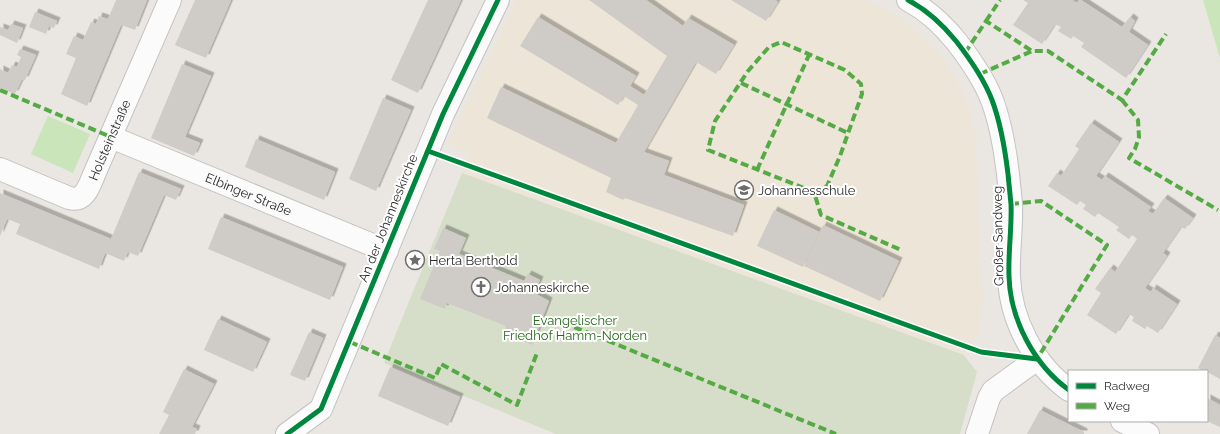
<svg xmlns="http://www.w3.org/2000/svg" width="1220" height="434" font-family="Raleway,sans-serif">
  <defs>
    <filter id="shadow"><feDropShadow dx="3.5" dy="-3.5" stdDeviation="0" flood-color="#0004"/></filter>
  </defs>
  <rect width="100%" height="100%" fill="#eae6e2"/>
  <path fill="#ede5d7" d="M516,0H865L904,20L945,59L967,102L976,139L978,208L983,297L980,331L964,355L462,173L469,155L448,143Z"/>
  <g fill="#cbe5bb">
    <path d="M1203,0H1220V58Z"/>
    <path d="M48,116L90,134L73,173L31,154Z"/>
  </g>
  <path fill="#d6dec9" d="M462,173L964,355L977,372L960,434H556L384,363L412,294Z"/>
  <g fill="#cfccc8" filter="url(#shadow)">
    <path d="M116,0H147L135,30L121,25L87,106L61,94L76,58L66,54L74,36L83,40L91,22L96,24L99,16L108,19Z"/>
    <path d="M195,0H231L206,58L175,45Z"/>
    <path d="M428,0H461L418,93L391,80Z"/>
    <path d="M589,0H646L683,26L688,18L734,45L716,74L696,62L644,152L669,161L664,175L744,205L733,236L625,198L623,200L606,192L611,178L487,118L501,87L616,143L638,105L624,96L618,105L520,46L538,17L636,76L630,86L644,95L667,56Z"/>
    <path d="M731,0H775L778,2L766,21Z"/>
    <path d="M1023,0H1072L1077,3L1079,0H1081L1122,27L1130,17L1135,21L1129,32L1148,45L1126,78L1081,47L1084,43L1073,36L1071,39L1058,31L1061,27L1055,24L1042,44L1013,25L1028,3Z"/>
    <path d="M35,12L57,21L54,28L49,26L46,34L29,27Z"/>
    <path d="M11,24L23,28L17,43L0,35V27L8,30Z"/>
    <path d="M20,49L36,55L25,80L22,79L15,94L0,88V69L8,73L12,65L17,67L21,57L17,55Z"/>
    <path d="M182,64L211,76L185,137L200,143L194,156L151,138Z"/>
    <path d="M383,98L411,110L376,191L349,179Z"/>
    <path d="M1091,123L1119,142L1096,176L1102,180L1105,176L1151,207L1148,211L1153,214L1164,198L1193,218L1185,229L1181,227L1163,253L1167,256L1145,288L1151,292L1153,288L1177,304L1158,333L1147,326L1145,329L1132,321L1134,317L1129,314L1116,334L1087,315L1101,293L1095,289L1110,268L1115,272L1137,239L1132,235L1129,239L1116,230L1119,227L1098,213L1095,217L1083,209L1086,205L1080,201L1077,205L1048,186L1057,173L1061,176L1079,149L1075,146Z"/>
    <path d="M256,139L335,172L324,200L245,167Z"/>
    <path d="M139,172L181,189L176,200L164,195L138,256L128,252L124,261L105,253L99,269L16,234L20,224L7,219L0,236V193L111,239Z"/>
    <path d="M774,210L819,232L803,267L757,246Z"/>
    <path d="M221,217L343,267L330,300L208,249Z"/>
    <path d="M823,225L899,261L880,301L804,266Z"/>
    <path d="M443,228L466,238L459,254L524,281L528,274L540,280L534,293L549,301L532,345L503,332L506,326L447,303L445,309L420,299L440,251L434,249Z"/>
    <path d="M218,319L267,342L253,372L204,350Z"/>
    <path d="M309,332L323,338L305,381L290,375Z"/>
    <path d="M1215,335L1220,338V379L1207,372V371H1204L1198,368Z"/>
    <path d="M390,367L460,397L448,426L378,396Z"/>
    <path d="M184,369L214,384L192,427L197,429L195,434H159L169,415L163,412Z"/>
    <path d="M1207,398L1220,405V427L1207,421Z"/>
    <path d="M1040,410L1084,432V434H1027Z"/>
  </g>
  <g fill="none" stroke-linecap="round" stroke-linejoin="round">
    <defs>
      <g id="minor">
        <path d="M908,0C927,10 943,25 956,41C970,59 984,79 992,100C1001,124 1005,149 1008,174C1009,184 1010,194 1011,204C1012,228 1008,252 1009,276C1010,319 1034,365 1069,390"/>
        <path id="s1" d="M111,137L387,251"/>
        <path id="s2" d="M0,169L69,198C86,203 90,183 96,170L170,0"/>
        <path d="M1122,421L1148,434"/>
        <path d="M287,434L321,409L443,114L498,0"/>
        <path d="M977,434L989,398L993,391L1037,359"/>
      </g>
    </defs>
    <use href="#minor" stroke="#c3c2c3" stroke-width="24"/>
    <use href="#minor" stroke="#fcfbfb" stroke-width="22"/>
    <g stroke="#54ab44" stroke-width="4" stroke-dasharray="8 4" stroke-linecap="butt">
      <path d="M986,21L1000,0"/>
      <path d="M965,53L986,21L1032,51H1048L1122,100L1166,34"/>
      <path d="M980,74L1032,51"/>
      <path d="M741,83L848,133"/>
      <path d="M0,90L111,137"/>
      <path d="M1122,100L1138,120L1139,137L1135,149L1129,158L1218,210"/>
      <path d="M757,170L809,55"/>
      <path d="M814,192L827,186L840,156L862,94L861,84L845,70L781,42L769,47L748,71L715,121L708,150L814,192L821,215L901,250"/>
      <path d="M1011,204L1041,201L1107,245L1037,359L1036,358"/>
      <path d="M552,318L836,434"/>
      <path d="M350,342L435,378L441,364L517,405L537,353"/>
    </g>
    <defs>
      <g id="cycleway">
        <path d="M908,0C927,10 943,25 956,41C970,59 984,79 992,100C1001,124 1005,149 1008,174C1009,184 1010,194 1011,204C1012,228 1008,252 1009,276C1010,319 1034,365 1069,390"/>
        <path d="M428,151L981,352L1037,359"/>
        <path d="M287,434L321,409L443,114L498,0"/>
      </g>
    </defs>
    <use href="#cycleway" stroke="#fff" stroke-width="8"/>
    <use href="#cycleway" stroke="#00873e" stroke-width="5"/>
  </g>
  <defs>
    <symbol id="school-ring" viewBox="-11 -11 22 22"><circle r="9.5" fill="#fff" stroke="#6e6d6c" stroke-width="1.5"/><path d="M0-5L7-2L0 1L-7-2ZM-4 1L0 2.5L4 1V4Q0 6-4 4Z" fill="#6e6d6c"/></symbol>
    <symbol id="sight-ring" viewBox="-11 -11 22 22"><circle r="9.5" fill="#fff" stroke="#6e6d6c" stroke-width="1.5"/><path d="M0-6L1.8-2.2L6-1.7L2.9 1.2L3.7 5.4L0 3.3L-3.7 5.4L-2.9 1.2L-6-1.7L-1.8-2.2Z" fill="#6e6d6c"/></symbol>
    <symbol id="church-ring" viewBox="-11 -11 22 22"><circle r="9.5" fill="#fff" stroke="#6e6d6c" stroke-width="1.5"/><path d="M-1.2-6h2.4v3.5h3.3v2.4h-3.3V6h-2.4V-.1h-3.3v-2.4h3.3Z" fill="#6e6d6c"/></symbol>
  </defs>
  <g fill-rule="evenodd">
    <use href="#school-ring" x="733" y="179" width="22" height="22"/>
    <use href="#sight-ring" x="404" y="249" width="22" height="22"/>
    <use href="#church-ring" x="470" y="276" width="22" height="22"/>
  </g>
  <g text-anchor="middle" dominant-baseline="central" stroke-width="4" stroke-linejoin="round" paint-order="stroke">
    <g font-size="13" fill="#2c2c2c" stroke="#fff">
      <text stroke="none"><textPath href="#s2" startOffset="151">Holsteinstraße</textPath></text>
      <text stroke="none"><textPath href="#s1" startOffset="149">Elbinger Straße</textPath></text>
      <text transform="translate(388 218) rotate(-68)">An der Johanneskirche</text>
      <text transform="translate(998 236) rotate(-91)">Großer Sandweg</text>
    </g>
    <g font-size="13" fill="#2c2c2c" stroke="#fff" text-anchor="start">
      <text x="758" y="190">Johannesschule</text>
      <text x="429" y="260">Herta Berthold</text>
      <text x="495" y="287">Johanneskirche</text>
    </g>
    <g font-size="13" fill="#286a1b" stroke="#fff">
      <text x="575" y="320">Evangelischer<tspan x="575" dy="15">Friedhof Hamm-Norden</tspan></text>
    </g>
  </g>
  <rect x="1068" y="370" width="140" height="52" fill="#ffffff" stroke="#ababab"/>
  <rect x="1076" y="383" width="20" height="6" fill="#00873e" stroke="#ababab"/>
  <text x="1104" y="390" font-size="12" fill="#2c2c2c">Radweg</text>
  <rect x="1076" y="403" width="20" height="6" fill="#54ab44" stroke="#ababab"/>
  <text x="1104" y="410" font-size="12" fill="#2c2c2c">Weg</text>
</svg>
